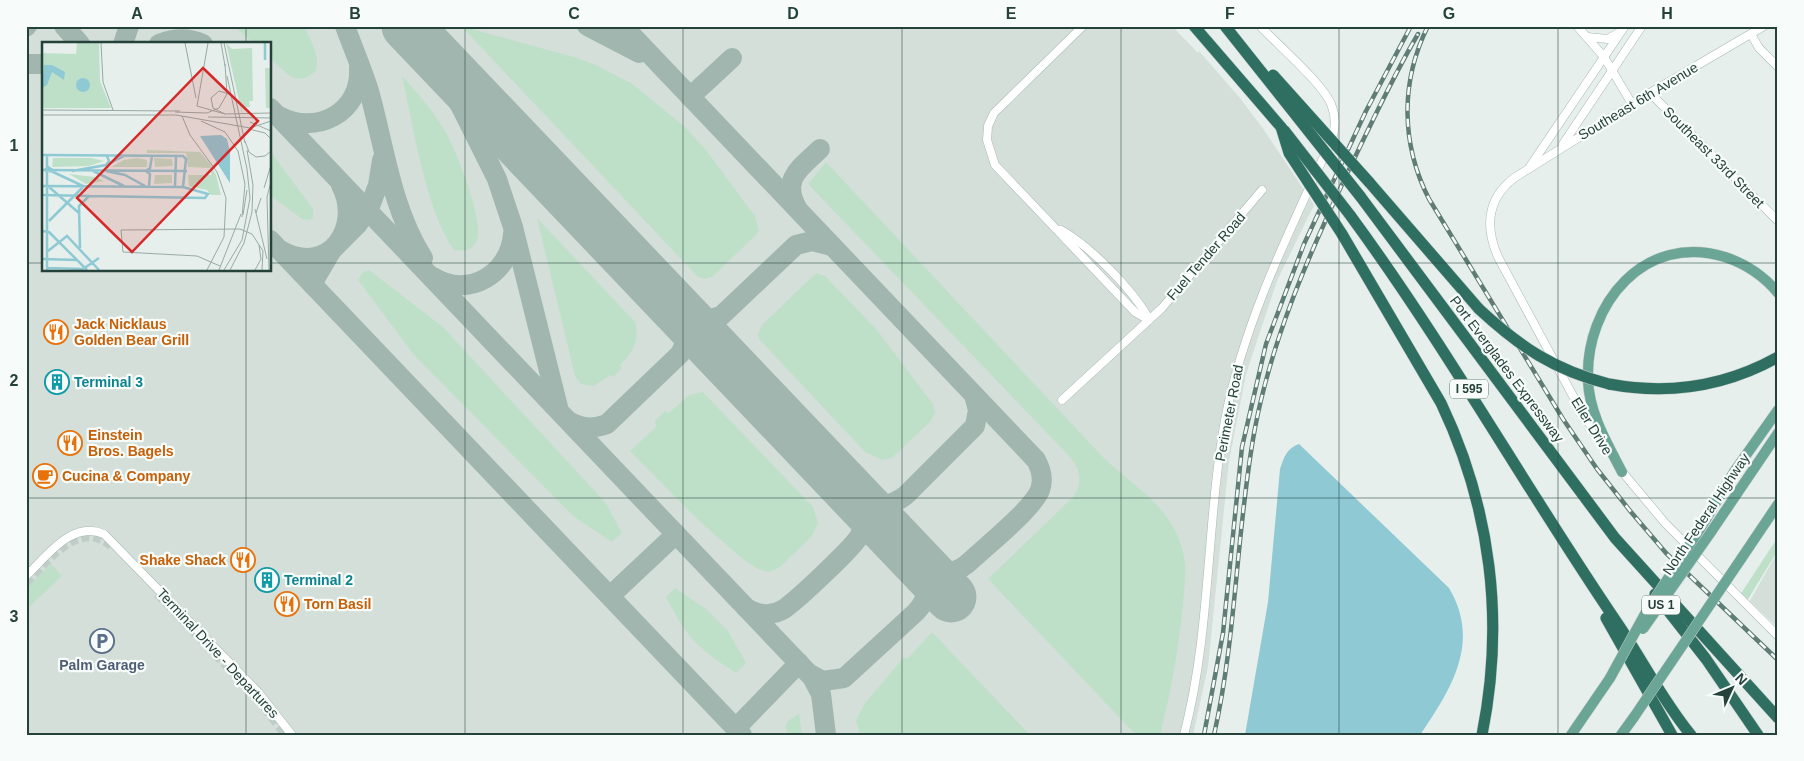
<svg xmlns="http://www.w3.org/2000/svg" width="1804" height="761" font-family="Helvetica,sans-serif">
  <rect width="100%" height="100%" fill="#e6efeb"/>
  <g fill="#d4dfda" fill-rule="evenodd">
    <path d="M26,26H1172L1198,53L1199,51L1239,97L1262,127L1314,205L1277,281L1246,374L1229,461L1208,667L1193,735H26ZM44,44H270V270H44Z"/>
    <path d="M1778,551V628L1750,601Z"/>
  </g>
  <g fill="#bfe0c8">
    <path d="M234,26H304C311,41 320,55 316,71C295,89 286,72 270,58V44H254Z"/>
    <path d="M461,26L574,57L596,65L631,83L684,126L706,150L755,216L759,230L756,235L712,277L706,279L698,277Z"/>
    <path d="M402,76C418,93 433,111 445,131C456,149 485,223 477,241C472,251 463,251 454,250C426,211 413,125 402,76Z"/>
    <path d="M270,151L313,209V217L310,220L302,219L270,195Z"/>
    <path d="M826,162L1102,456C1124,478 1150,493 1168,519C1176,530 1182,544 1184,557C1187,572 1184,588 1183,603C1179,648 1171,692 1160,735H1136L988,579L1074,496C1083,482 1080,469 1070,457L808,184Z"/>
    <path d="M537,218L635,322C640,341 633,352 620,365L622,368L613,377L610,375L594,386L581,384L575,376Z"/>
    <path d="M369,270L443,327L605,502L622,533L612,542L573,516L414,355L358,280L363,272Z"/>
    <path d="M816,273L825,276L877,330L933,404L935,413L931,421L892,458L882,460L865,452L759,339L758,334L762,325Z"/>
    <path d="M703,392L813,507L818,523L812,536L780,567L770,572L760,570L745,561L698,520L630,451L657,426L654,422L665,411L668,414L689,395Z"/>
    <path d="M1778,537V550L1745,604L1738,598Z"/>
    <path d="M51,564L62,576L26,610V588Z"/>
    <path d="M675,588L706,609L728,631L746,663L736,673C696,647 688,639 666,597Z"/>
    <path d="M932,632L1030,735H860L856,720L865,703L904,657L907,659Z"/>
    <path d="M799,714L802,735H789L785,727L789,720Z"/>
  </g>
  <path fill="#8ec9d4" d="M1299,444L1449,588C1481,642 1452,688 1420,735H1245L1268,602L1280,469C1284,457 1287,448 1299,444Z"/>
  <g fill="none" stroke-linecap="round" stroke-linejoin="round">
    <g stroke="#a2b6b0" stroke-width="20">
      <path d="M64,26L80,44"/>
      <path d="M345,26C353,48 362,69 369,91C385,148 391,207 423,258"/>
      <path d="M405,26L431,59L458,101L497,179L513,227L558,407"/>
      <path d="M587,26L639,53"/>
      <path d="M623,26L1036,460C1041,469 1044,479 1040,490C1032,510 985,547 967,564C951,577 936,573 919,564"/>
      <path d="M26,27L27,26"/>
      <path d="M123,44L129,26"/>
      <path d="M159,44C174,38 188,37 203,44"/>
      <path d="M26,64H44"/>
      <path d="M690,97L732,58"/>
      <path d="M270,108L812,677L821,694L826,735"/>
      <path d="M279,116C315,136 362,113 359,68"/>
      <path d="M797,208C781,179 800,168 820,149"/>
      <path d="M270,240L742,735"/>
      <path d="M282,251C328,276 363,228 341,185"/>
      <path d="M433,277C468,299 510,274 513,234"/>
      <path d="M312,284L332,250L357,225L370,206L378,185L382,160"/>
      <path d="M673,305C689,317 702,323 721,316L796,245L812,241L832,246"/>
      <path d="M570,422C584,429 593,429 607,424L680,354C691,335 684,321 672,304"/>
      <path d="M856,498C874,507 890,508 906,495L975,426L978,410L974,395"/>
      <path d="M610,596L676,534"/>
      <path d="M746,608C759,615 771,617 784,609C797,600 855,546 860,535C866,522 863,510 856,498"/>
      <path d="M808,673L823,681L844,678L916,612C930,597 930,581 919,564"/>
      <path d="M736,728L799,663"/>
    </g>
    <path stroke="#a2b6b0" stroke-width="51" d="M407,26L951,597"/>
    <g stroke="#bfccc8" stroke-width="8" stroke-dasharray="8 4" stroke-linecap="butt">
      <path d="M26,583C49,561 80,517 113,548"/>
      <path d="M157,594L256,697L285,735"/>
    </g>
    <defs>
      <g id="minor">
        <path d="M1083,26L994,113L988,126L987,140L995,165L1135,312L1149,320"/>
        <path d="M1577,26L1604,57L1632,104"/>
        <path d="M1751,34L1759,48L1778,67"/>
        <path d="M1587,37L1608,39L1618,33"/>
        <path d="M1650,93L1778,221"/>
        <path d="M1563,144L1642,26"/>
        <path d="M1531,165L1625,26"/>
        <path d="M1061,230C1090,246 1133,290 1149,319"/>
        <path d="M1062,400L1162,308L1262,190"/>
        <path d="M1605,448L1580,409L1498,257C1485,227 1487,199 1514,178L1650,93L1764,26"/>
        <path d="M1619,468L1665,523L1778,636"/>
        <path d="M26,576C47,556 72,520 104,534L258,692L292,735"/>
        <path d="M1184,735C1211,632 1206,525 1225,420C1244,321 1290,230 1332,139C1336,127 1336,116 1331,104C1322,83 1278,45 1260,26"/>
      </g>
      <g id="major">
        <path d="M1622,472C1607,443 1589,413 1588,380C1585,304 1645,232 1725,257C1746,264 1764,276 1778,293"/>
        <path d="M1705,521L1734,472L1778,410"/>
        <path d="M1711,532L1778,433"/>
        <path d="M1741,559L1778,504"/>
        <path d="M1571,735L1610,678"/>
        <path d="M1621,735L1634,717"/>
      </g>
      <g id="highway">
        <path d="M1194,26L1281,127"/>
        <path d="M1369,182L1479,309"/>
        <path d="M1360,196L1615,538L1778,718"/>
        <path d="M1350,215C1447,347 1526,489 1618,624C1643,661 1663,701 1691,735"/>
        <path d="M1342,234L1441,403C1491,508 1505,621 1482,735"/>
        <path d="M1609,384C1668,395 1726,386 1778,357"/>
        <path d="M1655,594L1706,659L1758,735"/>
        <path d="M1606,618L1672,735"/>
      </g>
    </defs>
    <use href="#minor" stroke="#a8b8b2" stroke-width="9"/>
    <use href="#major" stroke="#c2cac8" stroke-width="11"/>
    <use href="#highway" stroke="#c2cac8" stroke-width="12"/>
    <use href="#minor" stroke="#fff" stroke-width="8"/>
    <use href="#major" stroke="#6aa596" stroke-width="10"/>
    <use href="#highway" stroke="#2f6f62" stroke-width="11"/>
    <defs>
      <g id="rail">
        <path d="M1428,26C1400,82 1401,144 1429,199L1563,419L1597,469L1631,512L1666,553L1778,660"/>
        <path d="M1204,735L1223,633L1242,447L1266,344L1304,244L1366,111L1411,26"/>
        <path d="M1214,735C1237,633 1236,530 1255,428C1272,339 1308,257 1346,176C1369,128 1391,80 1418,34"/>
      </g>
    </defs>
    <use href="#rail" stroke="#5f7d75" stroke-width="4.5"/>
    <use href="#rail" stroke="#f7fbf9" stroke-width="2.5" stroke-dasharray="8" stroke-linecap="butt"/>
    <defs>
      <g id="major-bridge">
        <path d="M1643,629L1711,532"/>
        <path d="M1610,678L1645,614L1705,521"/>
        <path d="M1634,717L1741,559"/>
      </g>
      <g id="highway-bridge">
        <path d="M1225,26L1360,196"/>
        <path d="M1273,75L1369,182"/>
        <path d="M1281,127L1289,153L1342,234"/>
        <path d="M1284,130L1350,215"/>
        <path d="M1479,309C1520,347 1554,370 1609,384"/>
      </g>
    </defs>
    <use href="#major-bridge" stroke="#c2cac8" stroke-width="11" stroke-linecap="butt"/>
    <use href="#highway-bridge" stroke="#c2cac8" stroke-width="12" stroke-linecap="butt"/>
    <use href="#major-bridge" stroke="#6aa596" stroke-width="10"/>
    <use href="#highway-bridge" stroke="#2f6f62" stroke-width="11"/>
  </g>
  <path fill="none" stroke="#24423a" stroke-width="1" stroke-opacity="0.55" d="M246,26V44M465,26V735M683,26V735M902,26V735M1121,26V735M1339,26V735M1558,26V735M26,263H44M270,263H1778M246,270V735M26,498H1778"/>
  <defs>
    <symbol id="restaurant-ring" viewBox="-11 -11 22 22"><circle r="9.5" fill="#f7fbf9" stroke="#e8710a" stroke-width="1.5"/><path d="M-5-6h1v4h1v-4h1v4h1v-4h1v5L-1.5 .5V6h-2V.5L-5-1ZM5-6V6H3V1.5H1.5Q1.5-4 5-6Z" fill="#e8710a"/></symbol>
    <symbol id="building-ring" viewBox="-11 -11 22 22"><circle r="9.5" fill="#f7fbf9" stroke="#0f9aa8" stroke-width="1.5"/><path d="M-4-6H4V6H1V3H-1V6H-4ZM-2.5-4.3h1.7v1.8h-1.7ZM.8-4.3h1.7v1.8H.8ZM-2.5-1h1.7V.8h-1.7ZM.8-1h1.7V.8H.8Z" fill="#0f9aa8"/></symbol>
    <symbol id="cafe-ring" viewBox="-11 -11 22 22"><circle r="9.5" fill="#f7fbf9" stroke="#e8710a" stroke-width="1.5"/><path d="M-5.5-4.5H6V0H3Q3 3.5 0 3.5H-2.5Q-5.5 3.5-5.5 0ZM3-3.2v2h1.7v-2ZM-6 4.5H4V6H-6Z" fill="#e8710a"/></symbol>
    <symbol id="parking-ring" viewBox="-11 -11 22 22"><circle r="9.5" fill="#f7fbf9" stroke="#5c6f8a" stroke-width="1.5"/><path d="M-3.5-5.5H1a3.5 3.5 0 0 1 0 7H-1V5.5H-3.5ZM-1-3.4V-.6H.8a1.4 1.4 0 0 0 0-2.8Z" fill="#5c6f8a"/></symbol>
  </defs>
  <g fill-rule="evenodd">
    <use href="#restaurant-ring" x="42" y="318" width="28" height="28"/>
    <use href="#building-ring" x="43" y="368" width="28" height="28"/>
    <use href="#restaurant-ring" x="56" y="429" width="28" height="28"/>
    <use href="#cafe-ring" x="31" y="462" width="28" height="28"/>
    <use href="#restaurant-ring" x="229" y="546" width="28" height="28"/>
    <use href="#building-ring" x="253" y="566" width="28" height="28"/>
    <use href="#restaurant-ring" x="273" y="590" width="28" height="28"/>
    <use href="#parking-ring" x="88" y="627" width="28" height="28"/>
  </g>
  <g text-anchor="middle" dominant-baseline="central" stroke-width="4.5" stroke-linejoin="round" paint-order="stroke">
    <g fill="#f7fbf9" stroke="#637a73" stroke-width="1">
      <rect x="1450" y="379.5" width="38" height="19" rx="4"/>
      <rect x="1642" y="595.5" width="38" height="19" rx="4"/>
    </g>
    <g font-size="12" font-weight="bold" fill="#24423a">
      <text x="1469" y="389">I 595</text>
      <text x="1661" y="605">US 1</text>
    </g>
    <g font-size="14" fill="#24423a" stroke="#f7fbf9">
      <text transform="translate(1638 101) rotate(-31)">Southeast 6th Avenue</text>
      <text transform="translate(1714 157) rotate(45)">Southeast 33rd Street</text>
      <text transform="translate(1206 256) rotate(-49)">Fuel Tender Road</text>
      <text transform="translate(1507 369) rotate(53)">Port Everglades Expressway</text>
      <text transform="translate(1229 413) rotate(-79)">Perimeter Road</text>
      <text transform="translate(1592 426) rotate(58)">Eller Drive</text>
      <text transform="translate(1706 514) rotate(-56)">North Federal Highway</text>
      <text transform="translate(218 653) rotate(47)">Terminal Drive - Departures</text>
    </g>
    <g font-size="14" font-weight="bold" fill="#c56008" stroke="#f7fbf9" text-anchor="start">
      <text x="74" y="324">Jack Nicklaus<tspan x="74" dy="16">Golden Bear Grill</tspan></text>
      <text x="88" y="435">Einstein<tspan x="88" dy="16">Bros. Bagels</tspan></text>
      <text x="62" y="476">Cucina &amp; Company</text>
      <text x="226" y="560" text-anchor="end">Shake Shack</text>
      <text x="304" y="604">Torn Basil</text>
    </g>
    <g font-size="14" font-weight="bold" fill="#0d838f" stroke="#f7fbf9" text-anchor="start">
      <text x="74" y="382">Terminal 3</text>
      <text x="284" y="580">Terminal 2</text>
    </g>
    <g font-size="14" font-weight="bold" fill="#4e5e75" stroke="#f7fbf9">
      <text x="102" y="665">Palm Garage</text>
    </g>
  </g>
  <g transform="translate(42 42)">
    <rect width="229" height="229" fill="#e6efeb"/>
    <path d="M35,1H57L58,39L69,66H0V11L34,12ZM184,1L190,7L210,6L211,59H207L208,65H199L201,72H200ZM223,26H229V66H224ZM105,108L158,110L168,122L174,133L179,153H169L165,148L147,144L146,133H169V126L146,125L144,111H105ZM11,116H49L62,119L47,124L10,125ZM95,116L105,118V125H69L82,118ZM112,116L130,117L131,124L113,125ZM27,132L53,135L62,139L44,142ZM113,133H130V141L112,142Z" fill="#bfe0c8"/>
    <path d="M2,23H10L23,30L22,38L10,30L5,43L0,46ZM34 43a7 7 0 1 1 14 0a7 7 0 1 1-14 0ZM179,93L185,97L188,110V141L158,94Z" fill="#8ec9d4"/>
    <path fill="none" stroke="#8ec9d4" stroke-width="2.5" d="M223,1V18M0,113L141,114L144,117L141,145M5,113V228M66,122L82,114M0,128L145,129M9,129L41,144M30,129L64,123L67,119L65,114M51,129L82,144M64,129L83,133L103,144M6,131L3,128L6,125L10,128L7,130M0,144L141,145L166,152L163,156L47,154L37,164L38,206M107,144L108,132L104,129L108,126L110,114M133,144L134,115M7,145L37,171M0,153L48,154M7,179L41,145M0,189L7,190L45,228M6,209L25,194L57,228M0,217L35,218M6,226L41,227L57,216"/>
    <path fill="none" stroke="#98aaa4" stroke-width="1" d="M59,1L61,40L71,68M143,1L154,56M166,1L155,64L183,72L229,71M179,1L183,24M182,1L203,101M0,68L138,69M133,70L165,71L177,66L185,52L183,22M183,72L171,66L169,56L177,49L187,52M0,73H134L208,86L229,79M140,74L148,93L175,130L184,156L182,195L165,228M166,75L229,76M159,79L183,90L196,109L203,142L200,175M208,80L229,89M207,87L223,91L229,97M203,99L207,110L214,115L223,114L229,109M222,146L229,123M213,167L225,217M214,171L219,156M201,173L205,148M178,224L155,214L81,210L79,188L198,187L210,192L221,209M177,228L199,172M182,228L200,198L208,156L205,127L185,34M188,228L202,201L210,170L211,143L205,108M213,228L219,217L217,203M220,228L221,209M227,228L225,155L229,140"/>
    <path fill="#d62828" fill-opacity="0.15" stroke="#d62828" stroke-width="2.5" d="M161,26L216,79L90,210L35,156Z"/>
    <rect width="229" height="229" fill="none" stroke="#24423a" stroke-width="2.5"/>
  </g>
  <rect width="1804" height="761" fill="none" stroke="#f7fbf9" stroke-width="55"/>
  <g transform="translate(1732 688) rotate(46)" stroke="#f7fbf9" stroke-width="4" paint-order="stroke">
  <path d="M0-4L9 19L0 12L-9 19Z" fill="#24423a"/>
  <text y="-8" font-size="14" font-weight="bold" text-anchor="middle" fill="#24423a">N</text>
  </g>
  <rect x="28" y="28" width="1748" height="706" fill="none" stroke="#24423a" stroke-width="2"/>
  <g font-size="16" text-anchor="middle" font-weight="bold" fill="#24423a">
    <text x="137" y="19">A</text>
    <text x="355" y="19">B</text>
    <text x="574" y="19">C</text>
    <text x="793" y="19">D</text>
    <text x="1011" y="19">E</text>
    <text x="1230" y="19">F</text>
    <text x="1449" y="19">G</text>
    <text x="1667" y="19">H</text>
    <text x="14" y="151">1</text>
    <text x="14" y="386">2</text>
    <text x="14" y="622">3</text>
  </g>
</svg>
